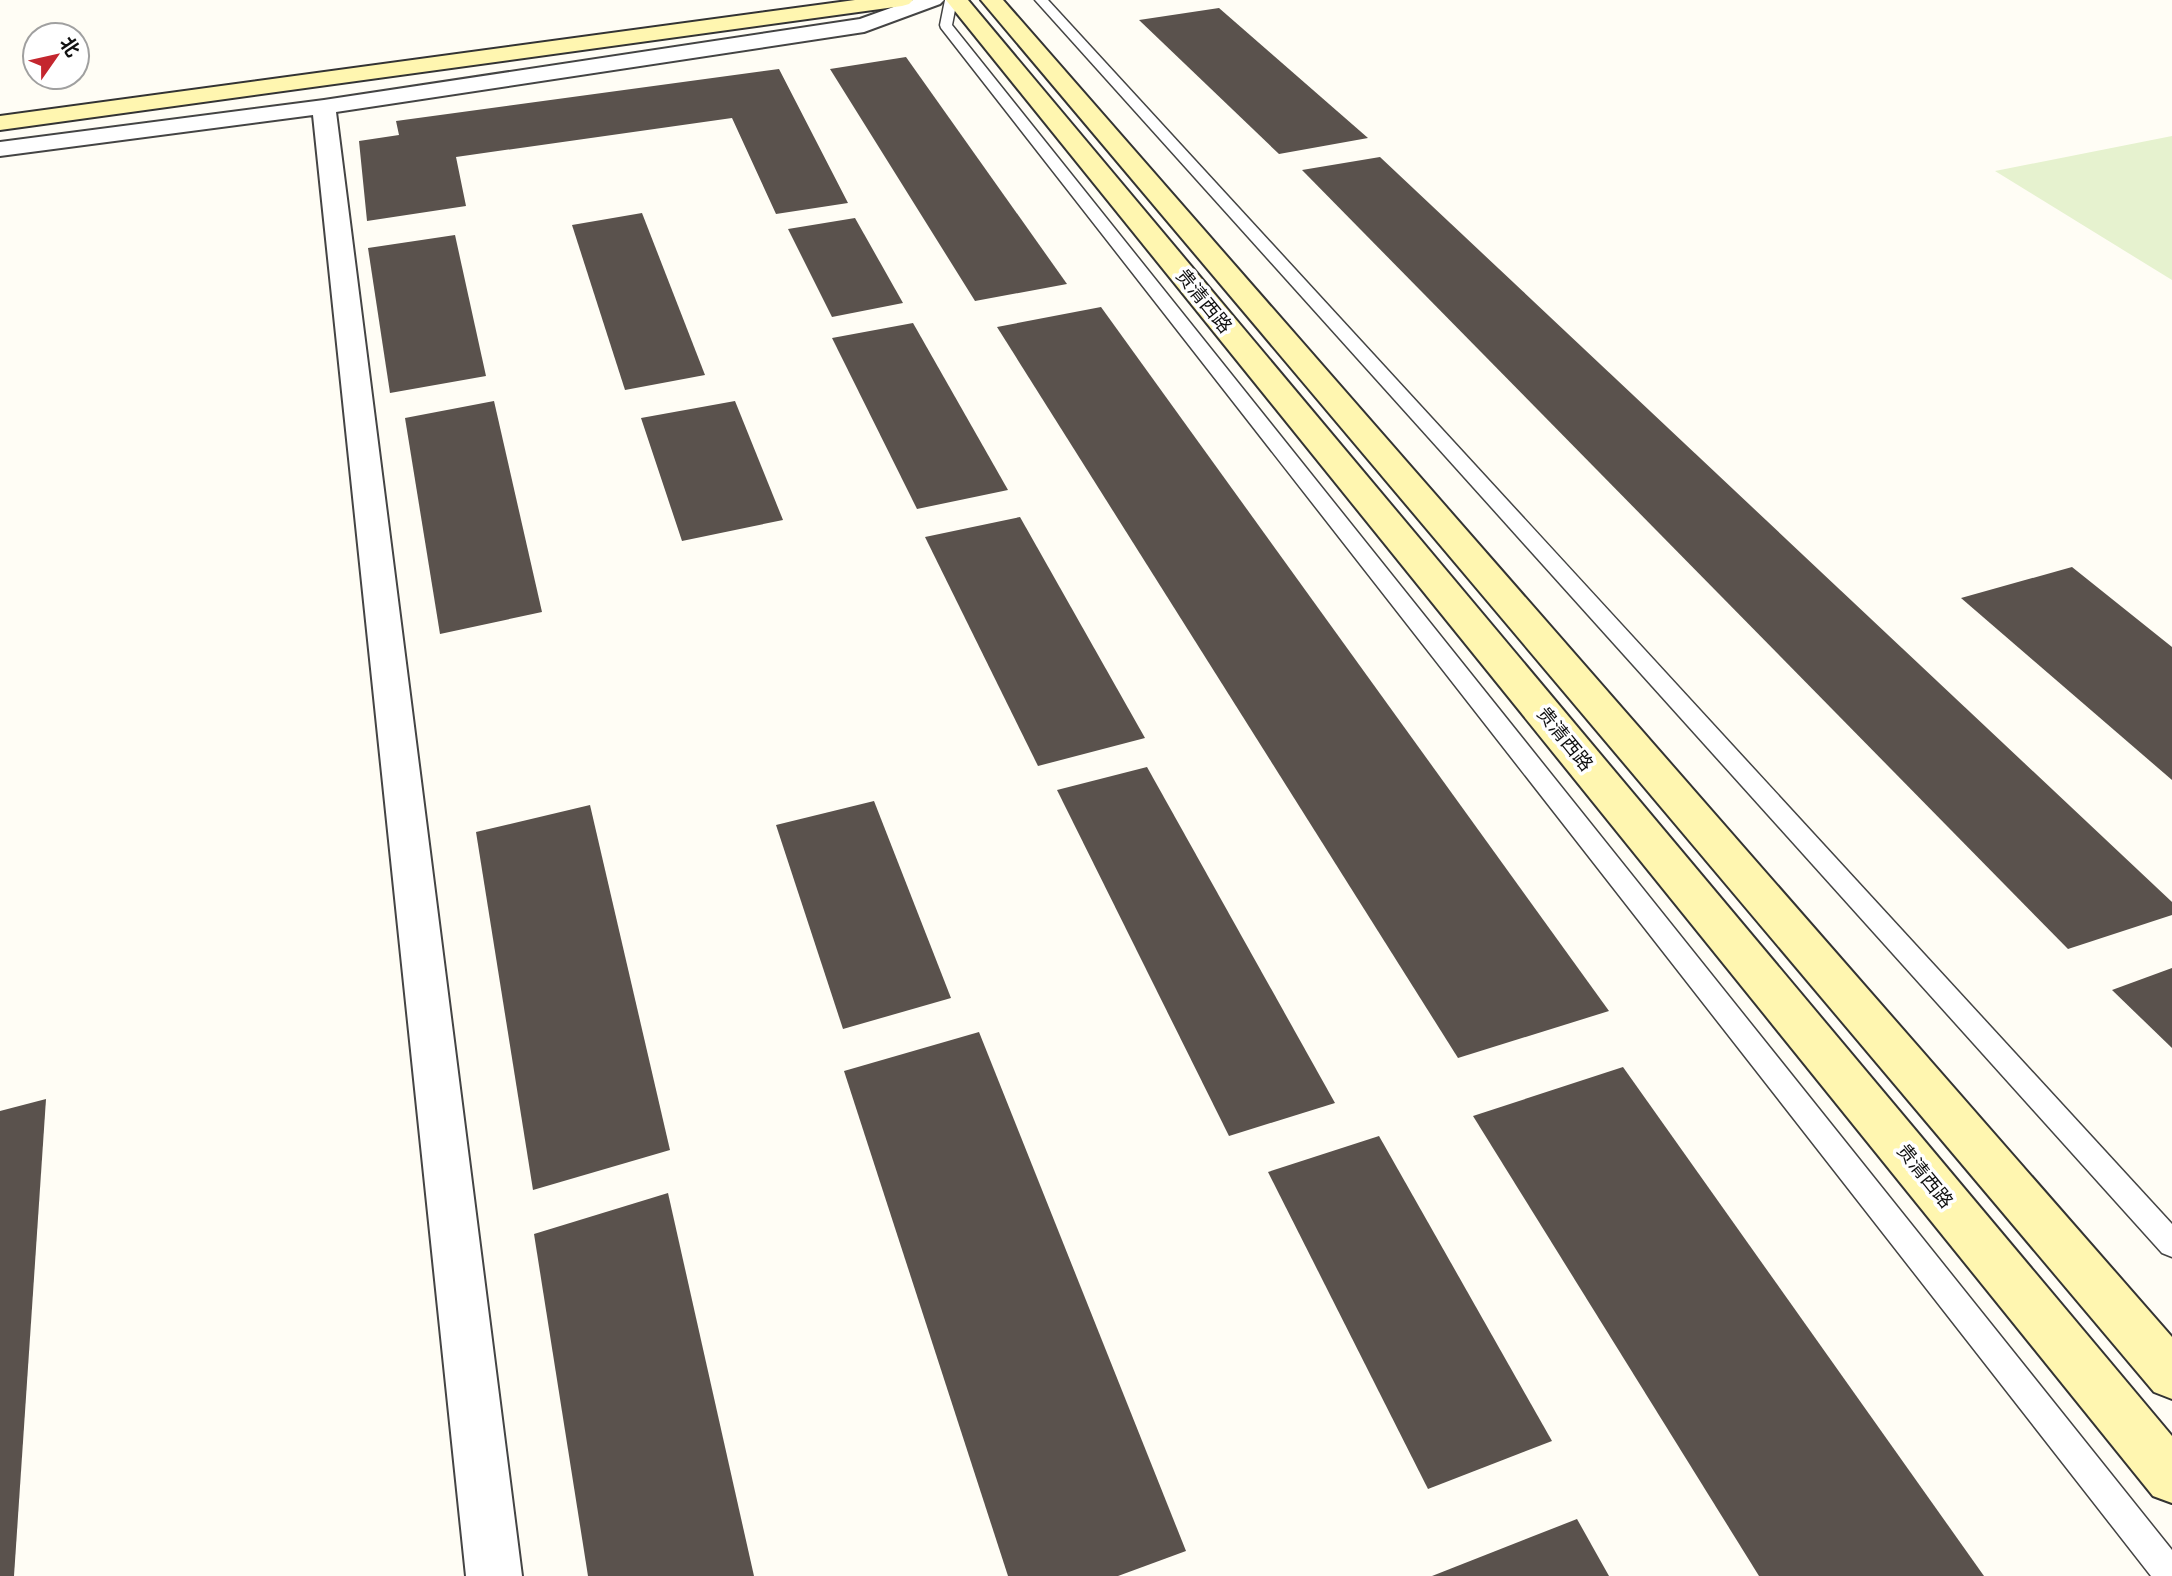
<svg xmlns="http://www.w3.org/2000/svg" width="2172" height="1576" font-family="'Libre Baskerville','Noto Sans SC',serif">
  <rect width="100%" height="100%" fill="#fffdf5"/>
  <path fill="#e6f2cf" d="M2172,136V280L1995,171Z"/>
  <g fill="#5a524d">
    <path d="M1219,8L1368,138L1279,154L1139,20Z"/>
    <path d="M906,57L1067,284L975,301L830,69Z"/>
    <path d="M779,69L848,203L776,214L732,118L456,157L466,206L367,221L359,141L399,135L396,121Z"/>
    <path d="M1380,157L2172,902V915L2068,949L1302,170Z"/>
    <path d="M642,213L705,375L625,390L572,225Z"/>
    <path d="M855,218L903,303L832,317L788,229Z"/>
    <path d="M455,235L486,376L390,393L368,248Z"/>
    <path d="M1101,307L1609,1011L1458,1058L997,327Z"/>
    <path d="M913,323L1008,490L917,509L832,338Z"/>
    <path d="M494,401L542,612L440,634L405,418Z"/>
    <path d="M735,401L783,520L682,541L641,418Z"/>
    <path d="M1020,517L1145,738L1038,766L925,537Z"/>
    <path d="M2072,567L2172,647V780L1961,598Z"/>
    <path d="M1147,767L1335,1103L1229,1136L1057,790Z"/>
    <path d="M874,801L951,998L843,1029L776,825Z"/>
    <path d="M590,805L670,1150L533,1190L476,832Z"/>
    <path d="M2172,968V1048L2112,990Z"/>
    <path d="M979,1032L1186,1551L1118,1576H1008L844,1071Z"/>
    <path d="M1623,1067L1984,1576H1759L1473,1116Z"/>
    <path d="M46,1099L14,1576H0V1111Z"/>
    <path d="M1379,1136L1552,1441L1428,1489L1268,1172Z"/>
    <path d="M668,1193L754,1576H588L534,1234Z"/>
    <path d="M1577,1519L1609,1576H1432Z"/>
  </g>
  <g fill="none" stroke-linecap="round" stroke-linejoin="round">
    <defs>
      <g id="service">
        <path d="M945,0H957L952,25L2172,1550V1576H2151L941,28L940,25Z"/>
        <path d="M1035,0H1048L2172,1224V1257L2162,1253Z"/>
      </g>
      <path id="minor" d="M913,0H944L940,4L864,32L336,112L522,1576H466L313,115L0,156V142L324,100L860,19Z"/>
      <g id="secondary">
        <path d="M855,0H913L909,4L902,6L0,130V116Z"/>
        <path d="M946,0H968L2172,1436V1503L2153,1496Z"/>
        <path d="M981,0H1003L2172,1337V1399L2154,1392Z"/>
      </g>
    </defs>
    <use href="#service" stroke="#444" stroke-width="3"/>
    <use href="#minor" stroke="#444" stroke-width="4"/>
    <use href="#secondary" stroke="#333" stroke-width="4"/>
    <use href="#service" fill="#fff" fill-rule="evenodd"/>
    <use href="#minor" fill="#fff" fill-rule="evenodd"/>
    <use href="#secondary" fill="#fff6b0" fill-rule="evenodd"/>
  </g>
  <g text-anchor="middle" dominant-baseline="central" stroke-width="7" stroke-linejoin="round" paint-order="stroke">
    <g font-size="19" fill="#111" stroke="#fff">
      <text transform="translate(1204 301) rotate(51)">贵清西路</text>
      <text transform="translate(1565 739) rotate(51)">贵清西路</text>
      <text transform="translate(1925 1176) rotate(51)">贵清西路</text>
    </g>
  </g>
  <g transform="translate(56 56) rotate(56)"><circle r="33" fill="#ffffff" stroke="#a0a0a0" stroke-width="2"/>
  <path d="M0-5L12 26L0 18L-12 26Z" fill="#c4262e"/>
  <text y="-10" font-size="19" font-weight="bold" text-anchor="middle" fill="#111111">北</text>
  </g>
</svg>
